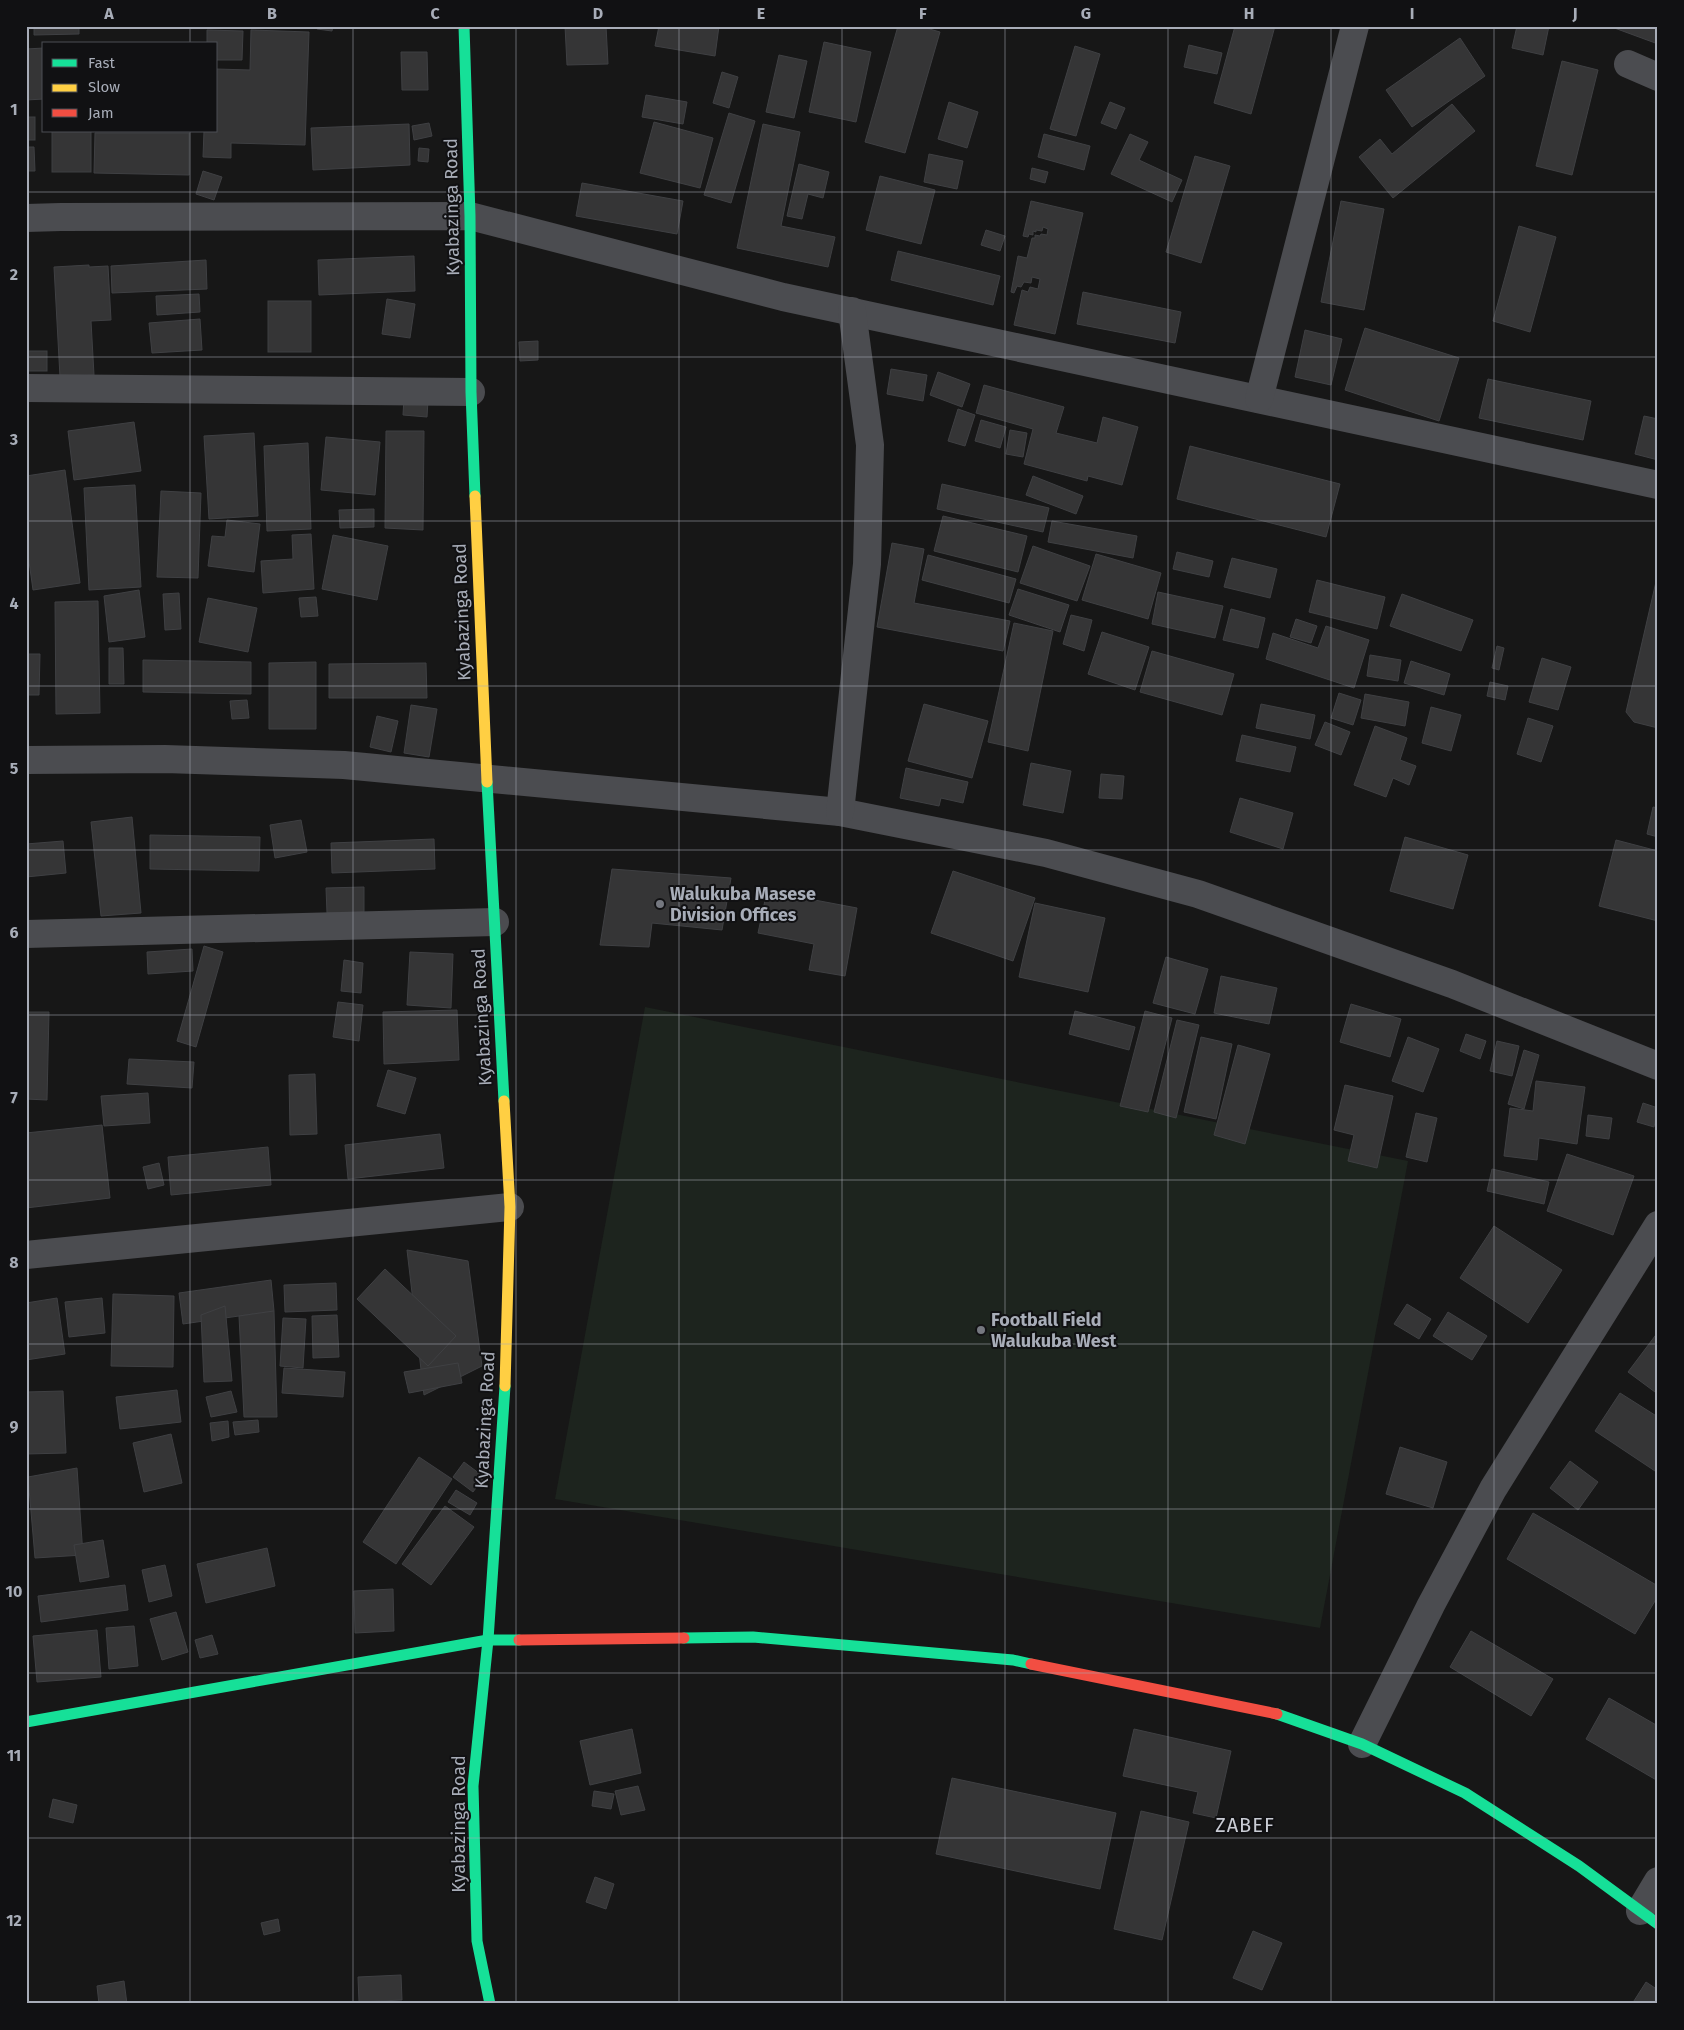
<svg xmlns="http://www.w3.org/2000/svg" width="1684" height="2030" font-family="'Fira Sans',sans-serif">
  <rect width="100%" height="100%" fill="#171717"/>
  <path fill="#1d241e" d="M645,1007L1408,1161L1320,1628L555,1499Z"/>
  <g fill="#353536" stroke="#3f4043">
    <path d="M34,26H79V34L34,35Z"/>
    <path d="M317,26H333L332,31L317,29Z"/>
    <path d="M565,26H606L608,64L567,65Z"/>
    <path d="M659,26H719L715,56L655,46Z"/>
    <path d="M898,26H919L940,32L905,153L865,142Z"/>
    <path d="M1235,26H1275L1251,114L1214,103Z"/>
    <path d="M1517,26H1549L1543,55L1512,48Z"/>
    <path d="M1609,26H1658V44Z"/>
    <path d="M207,30L243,31L242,60H216V44H207Z"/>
    <path d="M251,30L309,32L305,145L231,143V158L203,157L204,131H216V69L250,70Z"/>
    <path d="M1460,38L1485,76L1412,127L1386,90Z"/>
    <path d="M824,42L871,52L856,122L809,112Z"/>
    <path d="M1189,45L1222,53L1217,74L1184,67Z"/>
    <path d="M1075,46L1100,54L1076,136L1050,129Z"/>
    <path d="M44,48V99L26,100V49Z"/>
    <path d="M401,52H427L428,90H402Z"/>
    <path d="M779,55L807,61L794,118L766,112Z"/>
    <path d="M1562,61L1598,70L1572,175L1536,166Z"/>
    <path d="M722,72L738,77L729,108L713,103Z"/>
    <path d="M646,95L687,102L683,124L642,117Z"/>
    <path d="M949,102L978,112L967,148L938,139Z"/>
    <path d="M1110,102L1125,108L1116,129L1101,123Z"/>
    <path d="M1452,104L1475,131L1393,198L1359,157L1380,139L1392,154Z"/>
    <path d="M729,113L755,121L731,203L704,195Z"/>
    <rect x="26" y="117" width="9" height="23"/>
    <path d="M654,122L713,138L700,188L640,173Z"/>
    <path d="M429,123L432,136L414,140L412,126Z"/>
    <path d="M409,124L410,165L313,170L311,128Z"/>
    <path d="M763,124L800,132L781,226L835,237L828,267L737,248Z"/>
    <rect x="52" y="131" width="39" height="41"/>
    <path d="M95,133H189V175L94,173Z"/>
    <path d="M1044,134L1090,146L1084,170L1038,157Z"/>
    <path d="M1130,134L1148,142L1139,160L1182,180L1172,202L1111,174Z"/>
    <path d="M26,147H34L35,171H26Z"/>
    <path d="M419,148L429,149L428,162L418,161Z"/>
    <path d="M929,154L963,161L957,189L924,182Z"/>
    <path d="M1195,156L1230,166L1201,263L1166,252Z"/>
    <path d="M799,164L829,172L823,198L808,194L802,219L787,216Z"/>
    <path d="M1032,168L1048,172L1045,183L1030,179Z"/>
    <path d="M203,171L222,177L214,200L196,194Z"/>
    <path d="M880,176L935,190L921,244L866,230Z"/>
    <path d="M582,183L683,201L677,234L576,216Z"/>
    <path d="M1031,201L1083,213L1055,334L1014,325L1022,290L1028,292L1030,287L1038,289L1040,279L1032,277L1031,283L1024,282L1021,287L1017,286L1014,293L1011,292L1018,256L1027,258L1032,238H1035V235L1040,236L1041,234L1047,235L1048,229L1043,227L1042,231L1036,230V232L1033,231V235L1029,234L1028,237L1023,236Z"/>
    <path d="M1341,201L1384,209L1364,310L1321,302Z"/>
    <path d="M1519,226L1556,237L1530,332L1493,321Z"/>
    <path d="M986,230L1005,236L1000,251L981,245Z"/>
    <path d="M898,251L1000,276L993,305L891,280Z"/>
    <path d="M414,256L415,291L319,295L318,260Z"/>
    <path d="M206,260L207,289L112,293L111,266Z"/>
    <path d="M89,265V267L108,266L111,320L91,321L94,375L60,377L54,267Z"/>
    <path d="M1083,292L1181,312L1175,343L1077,324Z"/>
    <path d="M199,294L200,312L157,315L156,296Z"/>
    <path d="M387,299L415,304L410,338L382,334Z"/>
    <rect x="268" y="301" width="43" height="51"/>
    <path d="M200,319L202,350L152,353L149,323Z"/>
    <path d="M1365,328L1459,358L1439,421L1345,390Z"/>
    <path d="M1305,330L1342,339L1331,385L1295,377Z"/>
    <path d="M538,341V360L520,361L519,342Z"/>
    <rect x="26" y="351" width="21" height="20"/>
    <path d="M891,369L927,375L923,401L887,394Z"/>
    <path d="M938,372L970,384L962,407L930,395Z"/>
    <path d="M1488,379L1591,401L1583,440L1479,418Z"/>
    <path d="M984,385L1064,407L1056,433L1097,443L1103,417L1138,427L1122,485L1088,476L1087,481L1024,464L1033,429L976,413Z"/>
    <path d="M404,398L428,400L427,417L403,415Z"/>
    <path d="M958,409L975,415L965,446L948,441Z"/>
    <path d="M1644,416L1658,419V460L1635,454Z"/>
    <path d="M981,420L1006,427L1000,448L975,441Z"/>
    <path d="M134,422L141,471L74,480L68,431Z"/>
    <path d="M1010,430L1027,433L1023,457L1006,454Z"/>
    <path d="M386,431H424L423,530L385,528Z"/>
    <path d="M254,433L258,516L209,519L204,436Z"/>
    <path d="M326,437L380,442L375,495L321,490Z"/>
    <path d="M308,443L311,529L267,531L264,446Z"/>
    <path d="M1190,446L1340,484L1326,537L1177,499Z"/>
    <path d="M65,470L80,583L33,590L26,540V476Z"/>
    <path d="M1033,476L1083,496L1076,514L1026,495Z"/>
    <path d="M942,484L1049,508L1043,532L937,509Z"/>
    <path d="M135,485L141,587L89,590L84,488Z"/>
    <path d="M161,491L201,493L198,578L157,577Z"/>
    <path d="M374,509V527L340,528L339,510Z"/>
    <path d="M943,516L1027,536L1018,572L934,551Z"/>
    <path d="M227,520L260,524L254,572L208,566L212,536L225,537Z"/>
    <path d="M1052,521L1137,536L1133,558L1048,542Z"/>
    <path d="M311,534L314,589L263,593L261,561L293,559L292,535Z"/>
    <path d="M333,535L388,546L377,600L322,589Z"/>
    <path d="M892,543L924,549L914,603L1010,621L1003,651L877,627Z"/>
    <path d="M1033,546L1090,566L1077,601L1020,583Z"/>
    <path d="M1177,552L1213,561L1209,577L1173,569Z"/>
    <path d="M1096,554L1161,573L1148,619L1082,600Z"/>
    <path d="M928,555L1016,579L1009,603L922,580Z"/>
    <path d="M1232,558L1277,569L1270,598L1224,587Z"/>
    <path d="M1658,573V728L1634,722L1626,712Z"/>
    <path d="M1317,580L1385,597L1377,629L1309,612Z"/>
    <path d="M1018,589L1069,605L1060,632L1009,615Z"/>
    <path d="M139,590L145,637L109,642L104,596Z"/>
    <path d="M1158,592L1223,606L1215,638L1152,624Z"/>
    <path d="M179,593L181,629L165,630L163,594Z"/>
    <path d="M1402,594L1473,620L1461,651L1390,626Z"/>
    <path d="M316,597L318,616L301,617L299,598Z"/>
    <path d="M208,598L257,608L248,652L199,642Z"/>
    <path d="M98,601L100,713L56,714L55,602Z"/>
    <path d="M1231,609L1265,618L1258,648L1223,640Z"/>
    <path d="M1071,615L1092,620L1084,651L1063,644Z"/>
    <path d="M1296,619L1317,626L1311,643L1290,637Z"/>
    <path d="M1014,623L1053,631L1028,751L988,742Z"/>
    <path d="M1326,626L1369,640L1354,688L1266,659L1273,633L1318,648Z"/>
    <path d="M1102,632L1149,647L1135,690L1088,674Z"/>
    <path d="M1497,646L1504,648L1499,670L1492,668Z"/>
    <path d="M109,648H123L124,684H109Z"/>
    <path d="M1152,651L1234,674L1222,715L1140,692Z"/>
    <path d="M26,654H40L39,695H26Z"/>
    <path d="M1370,655L1401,660L1398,681L1367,676Z"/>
    <path d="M1542,658L1571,667L1558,710L1529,702Z"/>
    <path d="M143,660L251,662V694L143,692Z"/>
    <path d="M1411,661L1450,674L1444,695L1404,683Z"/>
    <path d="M316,662V729H269V663Z"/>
    <path d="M426,663L427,698H329V664Z"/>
    <path d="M1490,682L1508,686L1505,700L1487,696Z"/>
    <path d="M1339,693L1361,700L1353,725L1331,718Z"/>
    <path d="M1365,694L1409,702L1405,726L1361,718Z"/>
    <path d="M247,700L249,718L232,719L230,701Z"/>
    <path d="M924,704L988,721L972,778L908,761Z"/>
    <path d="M1261,704L1315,715L1310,739L1256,728Z"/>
    <path d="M411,705L437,709L429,757L404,753Z"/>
    <path d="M1431,707L1461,715L1451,751L1422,743Z"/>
    <path d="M377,716L398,721L391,752L370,747Z"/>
    <path d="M1528,718L1553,726L1541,762L1517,754Z"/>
    <path d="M1325,722L1350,732L1341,755L1315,745Z"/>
    <path d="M1375,726L1407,738L1400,760L1416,766L1409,785L1393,778L1386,797L1354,785Z"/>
    <path d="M1242,735L1296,747L1290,772L1236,761Z"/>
    <path d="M1031,763L1071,771L1063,813L1023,805Z"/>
    <path d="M906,768L968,782L963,803L941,798L939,806L900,798Z"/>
    <path d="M1101,774L1124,776L1122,799L1099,798Z"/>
    <path d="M1240,798L1293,813L1283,849L1230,832Z"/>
    <path d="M1653,807L1658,808V837L1647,834Z"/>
    <path d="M132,817L141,913L101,916L91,822Z"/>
    <path d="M301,820L307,852L275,858L270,825Z"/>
    <path d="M150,835L260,837L259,871L150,869Z"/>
    <path d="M1405,837L1468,855L1453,909L1390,891Z"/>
    <path d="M434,839L435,869L332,873L331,843Z"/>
    <path d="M1616,840L1658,851V921L1599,906Z"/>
    <path d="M63,841L66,873L26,877V844Z"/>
    <path d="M612,869L731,878L722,930L652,923L649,947L600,945Z"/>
    <path d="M953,871L1035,898L1013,961L931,933Z"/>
    <path d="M364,887V912L327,913L326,888Z"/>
    <path d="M767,891L857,908L845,976L809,970L814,944L758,933Z"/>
    <path d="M1035,903L1105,918L1088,992L1019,977Z"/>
    <path d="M204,946L223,952L196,1047L177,1041Z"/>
    <path d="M192,949L193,971L148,974L147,952Z"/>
    <path d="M410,952L453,954L451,1008L407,1005Z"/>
    <path d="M1166,957L1208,969L1195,1014L1153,1003Z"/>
    <path d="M344,960L363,963L361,993L341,991Z"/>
    <path d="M1221,976L1277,988L1269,1024L1214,1013Z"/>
    <path d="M338,1002L363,1005L359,1041L333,1037Z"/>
    <path d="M1351,1004L1401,1019L1390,1057L1340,1042Z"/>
    <path d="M457,1010L459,1060L384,1064L383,1012Z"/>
    <path d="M1075,1011L1135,1027L1129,1050L1069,1034Z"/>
    <path d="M1145,1011L1172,1018L1148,1112L1120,1106Z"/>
    <path d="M26,1012H49L47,1100L26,1099Z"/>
    <path d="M1177,1020L1199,1025L1176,1118L1154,1112Z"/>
    <path d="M1466,1034L1486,1041L1480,1059L1460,1051Z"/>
    <path d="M1201,1037L1232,1044L1216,1119L1184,1112Z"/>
    <path d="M1408,1037L1439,1049L1423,1092L1392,1081Z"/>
    <path d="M1497,1041L1519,1046L1512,1076L1490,1071Z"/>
    <path d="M1238,1045L1270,1054L1245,1144L1214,1135Z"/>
    <path d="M1524,1050L1539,1055L1524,1109L1508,1104Z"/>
    <path d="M129,1059L194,1062L192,1088L127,1084Z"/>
    <path d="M388,1070L416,1078L405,1114L377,1106Z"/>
    <path d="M315,1074L317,1134L290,1135L289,1075Z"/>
    <path d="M1536,1081L1585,1087L1577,1144L1539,1138L1537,1160L1504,1156L1510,1108L1533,1111Z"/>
    <path d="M1345,1085L1393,1096L1377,1168L1348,1161L1354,1135L1334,1130Z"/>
    <path d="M148,1093L150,1123L104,1126L101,1096Z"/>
    <path d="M1643,1103L1658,1108L1654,1127L1637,1122Z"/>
    <path d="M1416,1113L1437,1118L1427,1162L1406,1157Z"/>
    <path d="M1588,1115L1612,1118L1609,1139L1586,1136Z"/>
    <path d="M102,1125L110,1198L26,1208V1133Z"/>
    <path d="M440,1134L444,1168L348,1179L345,1145Z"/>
    <path d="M268,1147L271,1185L171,1195L168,1157Z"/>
    <path d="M1567,1154L1634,1176L1613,1235L1547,1211Z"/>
    <path d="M159,1163L164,1185L148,1189L143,1167Z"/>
    <path d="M1492,1169L1549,1182L1544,1204L1487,1191Z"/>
    <path d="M1494,1226L1562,1270L1528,1323L1460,1278Z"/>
    <path d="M407,1250L468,1261L482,1366L424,1395Z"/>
    <path d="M385,1269L456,1336L428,1366L357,1299Z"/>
    <path d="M271,1280L274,1311L183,1324L179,1293Z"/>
    <path d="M336,1283L337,1310L285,1312L284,1285Z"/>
    <path d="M113,1294L174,1296L173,1367L111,1366Z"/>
    <path d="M57,1298L65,1354L26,1360V1303Z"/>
    <path d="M102,1298L105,1333L69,1337L65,1302Z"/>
    <path d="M1407,1304L1431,1319L1419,1339L1394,1324Z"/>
    <path d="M225,1306L232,1381L204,1382L201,1315Z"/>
    <path d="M274,1311L277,1417H244L239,1316Z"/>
    <path d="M1448,1312L1487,1336L1472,1360L1433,1336Z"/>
    <path d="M337,1315L339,1357L313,1358L312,1316Z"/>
    <path d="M283,1318L306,1319L303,1368L280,1366Z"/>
    <path d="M1658,1332V1388L1655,1392L1628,1372Z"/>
    <path d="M458,1363L462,1383L409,1393L404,1372Z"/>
    <path d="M284,1368L345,1372L343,1397L282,1393Z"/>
    <path d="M177,1390L181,1422L120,1429L116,1397Z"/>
    <path d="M63,1391L66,1453L26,1454V1392Z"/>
    <path d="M231,1391L237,1412L211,1417L206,1397Z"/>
    <path d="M1620,1393L1658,1417V1466L1655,1471L1595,1431Z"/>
    <path d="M258,1420L259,1432L235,1435L233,1422Z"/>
    <path d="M228,1421L229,1437L212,1441L210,1423Z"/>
    <path d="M171,1434L182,1483L144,1492L133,1443Z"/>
    <path d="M1400,1447L1447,1462L1433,1508L1386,1494Z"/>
    <path d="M419,1457L452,1479L396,1564L363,1542Z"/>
    <path d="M1570,1461L1598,1482L1578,1510L1550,1488Z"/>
    <path d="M464,1462L484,1477L473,1492L453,1477Z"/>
    <path d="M77,1468L83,1555L35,1558L28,1477Z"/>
    <path d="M456,1490L477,1503L470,1515L448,1502Z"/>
    <path d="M445,1506L474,1527L431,1585L402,1564Z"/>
    <path d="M1533,1513L1658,1586V1596L1635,1634L1507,1559Z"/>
    <path d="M103,1540L109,1577L80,1582L74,1545Z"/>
    <path d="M267,1548L275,1586L206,1603L197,1564Z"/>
    <path d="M165,1565L172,1596L149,1602L142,1570Z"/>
    <path d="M125,1585L128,1610L41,1622L38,1596Z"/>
    <path d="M393,1589L394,1631L355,1633L354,1591Z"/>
    <path d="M176,1612L188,1652L162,1660L150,1619Z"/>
    <path d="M134,1626L138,1666L109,1669L106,1628Z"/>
    <path d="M97,1630L101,1677L37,1682L33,1636Z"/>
    <path d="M1471,1631L1553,1679L1531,1716L1450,1667Z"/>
    <path d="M212,1635L218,1654L200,1658L195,1640Z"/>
    <path d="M1609,1698L1658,1726V1781L1586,1739Z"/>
    <path d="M632,1729L641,1773L590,1785L580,1741Z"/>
    <path d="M1134,1729L1231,1751L1216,1818L1193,1813L1198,1792L1123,1776Z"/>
    <path d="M952,1778L1116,1813L1100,1889L936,1854Z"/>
    <path d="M638,1786L645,1810L621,1815L615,1791Z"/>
    <path d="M594,1791L614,1794L611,1809L592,1806Z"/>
    <path d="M53,1799L77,1805L73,1823L49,1817Z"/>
    <path d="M1141,1811L1189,1822L1162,1940L1114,1929Z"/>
    <path d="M595,1877L614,1884L606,1909L586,1902Z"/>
    <path d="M278,1919L280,1931L264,1935L261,1923Z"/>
    <path d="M1253,1931L1282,1943L1262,1990L1233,1978Z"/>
    <path d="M401,1975L402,2000L359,2002L358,1977Z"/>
    <path d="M124,1981L127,2004H99L97,1986Z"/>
    <path d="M1646,1982L1658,1990V2004H1632Z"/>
  </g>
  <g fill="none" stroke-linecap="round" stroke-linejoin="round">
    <g stroke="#4b4c50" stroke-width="28">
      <path d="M1628,64L1658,77"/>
      <path d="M26,218L61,217L470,216L783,297L1658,485"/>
      <path d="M26,388L471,392"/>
      <path d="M1259,399L1355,26"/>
      <path d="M26,760L165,759L344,765L840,812L1046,853L1198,894L1452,984L1658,1066"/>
      <path d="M840,812L867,564L870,445L852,311"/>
      <path d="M26,934L495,922"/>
      <path d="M26,1255L510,1207"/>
      <path d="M1362,1744L1431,1605L1493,1489L1658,1225"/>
      <path d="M1640,1911L1658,1881"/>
    </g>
    <g stroke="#16e098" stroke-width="11">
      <path d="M464,26L470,216L471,392L475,496"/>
      <path d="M487,782L504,1101"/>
      <path d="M684,1638L753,1637L1013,1660L1031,1664"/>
      <path d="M1277,1714L1362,1744L1465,1793L1579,1866L1658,1924"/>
      <path d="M26,1722L488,1640H519"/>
      <path d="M490,2004L477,1941L473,1786L488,1640L505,1386"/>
    </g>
    <g stroke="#ffcf43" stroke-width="11">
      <path d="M475,496L487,782"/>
      <path d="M504,1101L510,1207L505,1386"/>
    </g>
    <g stroke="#f24e42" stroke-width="11">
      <path d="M519,1640L684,1638"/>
      <path d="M1031,1664L1277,1714"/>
    </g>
  </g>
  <path fill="none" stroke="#a8adb8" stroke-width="1" stroke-opacity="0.55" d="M190,26V44M353,26V2004M516,26V2004M679,26V2004M842,26V2004M1005,26V2004M1168,26V2004M1331,26V2004M1494,26V2004M190,131V2004M26,192H1658M26,357H1658M26,521H1658M26,686H1658M26,850H1658M26,1015H1658M26,1180H1658M26,1344H1658M26,1509H1658M26,1673H1658M26,1838H1658"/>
  <g fill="#757880" stroke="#111113" stroke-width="2">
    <circle cx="660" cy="904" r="5"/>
    <circle cx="981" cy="1330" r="5"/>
  </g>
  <g text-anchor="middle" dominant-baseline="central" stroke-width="4" stroke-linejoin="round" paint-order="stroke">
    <g font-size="18" fill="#a8adb8" stroke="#111113">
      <text transform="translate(452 207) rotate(-91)">Kyabazinga Road</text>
      <text transform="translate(462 612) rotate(-92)">Kyabazinga Road</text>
      <text transform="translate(482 1017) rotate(-93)">Kyabazinga Road</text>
      <text transform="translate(485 1420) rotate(-87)">Kyabazinga Road</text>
      <text transform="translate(459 1824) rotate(-90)">Kyabazinga Road</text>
    </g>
    <g font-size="18" font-weight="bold" fill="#a8adb8" stroke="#111113" text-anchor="start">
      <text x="670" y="894">Walukuba Masese<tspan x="670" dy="21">Division Offices</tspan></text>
      <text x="991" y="1320">Football Field<tspan x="991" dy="21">Walukuba West</tspan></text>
    </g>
    <g font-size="20" letter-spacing="1" fill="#c9ccd4" stroke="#111113">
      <text x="1245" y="1825">ZABEF</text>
    </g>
  </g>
  <rect width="1684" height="2030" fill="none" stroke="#111113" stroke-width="55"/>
  <rect x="42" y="42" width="175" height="90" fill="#111113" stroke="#4d4f55"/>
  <rect x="52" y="59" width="25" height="8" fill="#16e098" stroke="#4d4f55"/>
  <text x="88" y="68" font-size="15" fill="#a8adb8">Fast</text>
  <rect x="52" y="84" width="25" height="8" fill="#ffcf43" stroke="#4d4f55"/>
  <text x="88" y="92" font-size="15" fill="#a8adb8">Slow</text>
  <rect x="52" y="109" width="25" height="8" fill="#f24e42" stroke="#4d4f55"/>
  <text x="88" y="118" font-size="15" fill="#a8adb8">Jam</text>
  <rect x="28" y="28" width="1628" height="1974" fill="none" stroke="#a8adb8" stroke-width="2"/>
  <g font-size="16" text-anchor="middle" font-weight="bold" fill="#a8adb8">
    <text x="109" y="19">A</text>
    <text x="272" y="19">B</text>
    <text x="435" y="19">C</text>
    <text x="598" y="19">D</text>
    <text x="761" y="19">E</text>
    <text x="923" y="19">F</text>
    <text x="1086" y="19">G</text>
    <text x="1249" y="19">H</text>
    <text x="1412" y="19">I</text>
    <text x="1575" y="19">J</text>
    <text x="14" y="115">1</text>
    <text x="14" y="280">2</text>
    <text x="14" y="445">3</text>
    <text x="14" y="609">4</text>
    <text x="14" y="774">5</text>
    <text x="14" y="938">6</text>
    <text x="14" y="1103">7</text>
    <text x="14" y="1268">8</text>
    <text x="14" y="1432">9</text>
    <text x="14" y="1597">10</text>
    <text x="14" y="1761">11</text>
    <text x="14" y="1926">12</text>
  </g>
</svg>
